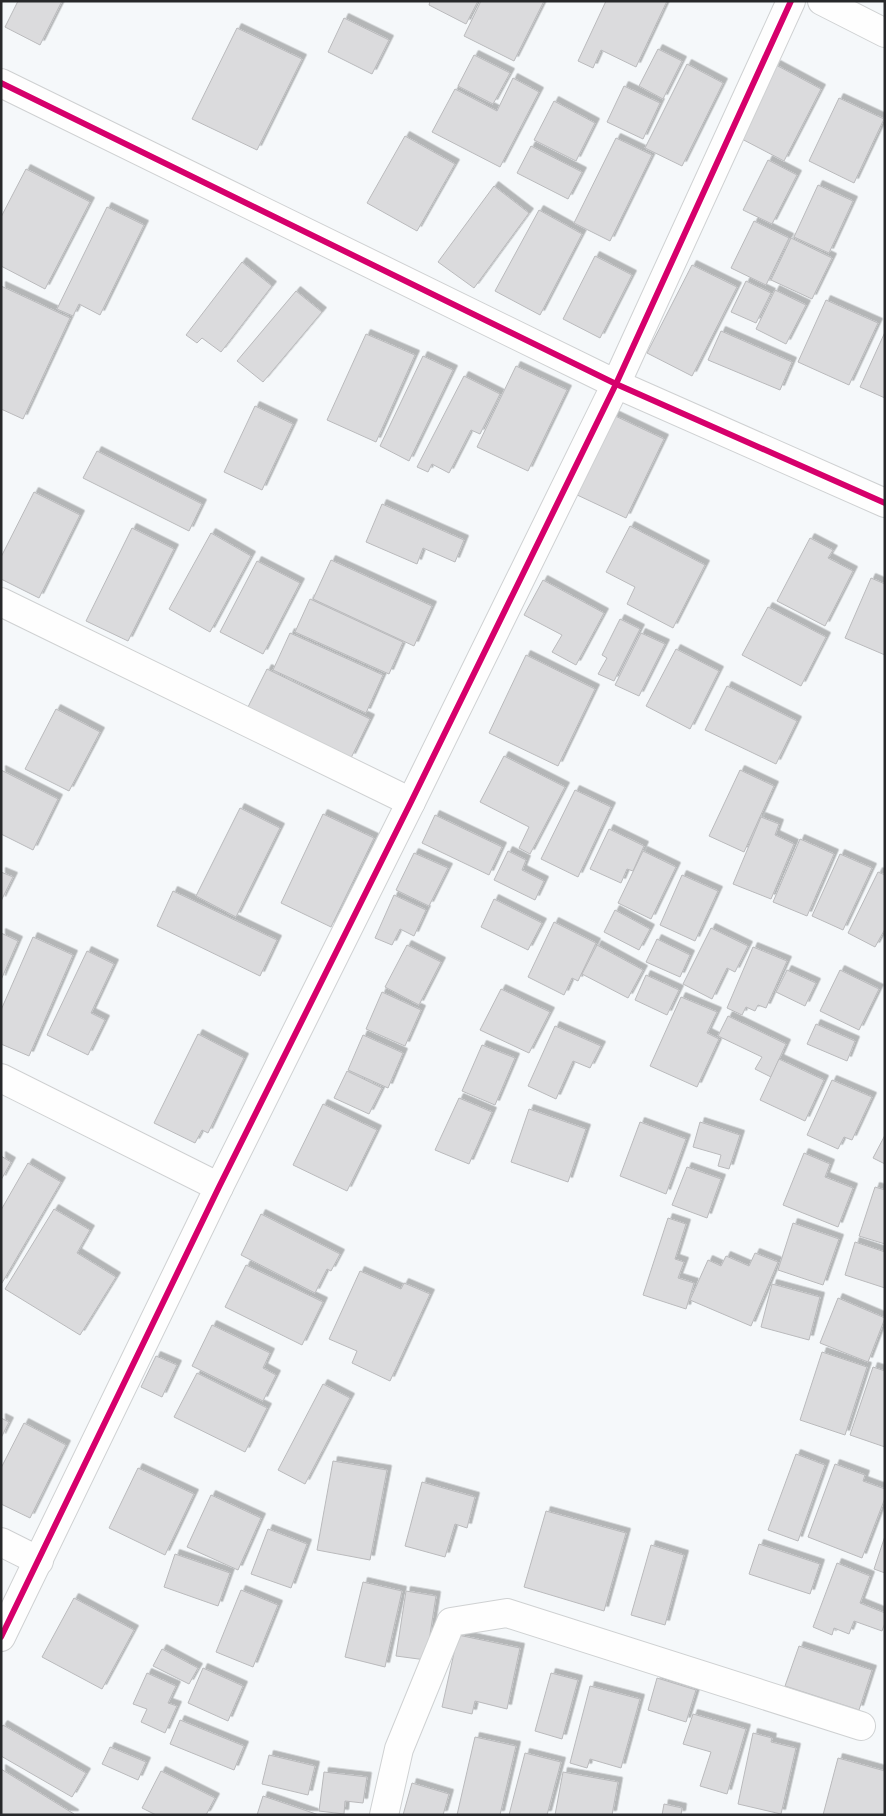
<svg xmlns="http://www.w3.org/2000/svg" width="886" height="1816" font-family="Commissioner,sans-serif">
  <defs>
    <filter id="shadow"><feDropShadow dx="4.5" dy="-4.5" stdDeviation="0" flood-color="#0004"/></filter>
  </defs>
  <rect width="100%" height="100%" fill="#f5f8fa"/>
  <g fill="#dbdbdd" stroke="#bababc" filter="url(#shadow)">
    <path d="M18,1H62L40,45L5,27Z"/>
    <path d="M430,1H478L466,24L429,5Z"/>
    <path d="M481,1H544L514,61L464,36Z"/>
    <path d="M606,1H667L636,67L601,50L593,68L578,61Z"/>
    <path d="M344,18L389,40L372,74L328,52Z"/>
    <path d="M237,28L302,59L257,150L192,119Z"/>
    <path d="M658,49L682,61L663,99L639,86Z"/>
    <path d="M474,55L510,73L493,104L458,86Z"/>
    <path d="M687,64L723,83L682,166L645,148Z"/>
    <path d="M776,65L821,89L784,161L738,137Z"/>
    <path d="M513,78L539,92L500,167L432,132L455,89L497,111Z"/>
    <path d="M624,86L660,103L643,139L607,122Z"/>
    <path d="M839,98L884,119L854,183L809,161Z"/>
    <path d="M554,101L595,123L576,161L534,140Z"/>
    <path d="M405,136L455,164L417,231L367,203Z"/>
    <path d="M616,138L652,155L610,241L574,223Z"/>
    <path d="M531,146L582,172L568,199L517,173Z"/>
    <path d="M768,160L797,175L772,224L743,210Z"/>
    <path d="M26,169L90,202L45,289L1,266V217Z"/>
    <path d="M818,185L853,201L829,253L794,237Z"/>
    <path d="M494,186L529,213L474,288L438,262Z"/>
    <path d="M107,207L144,225L100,315L79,304L73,316L57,309Z"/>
    <path d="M539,210L582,234L540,315L495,291Z"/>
    <path d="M754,221L789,238L766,285L731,268Z"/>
    <path d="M791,238L832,258L812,299L771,280Z"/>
    <path d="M595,256L632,275L600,338L563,319Z"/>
    <path d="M242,262L272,286L221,352L202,338L197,343L186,335Z"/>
    <path d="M692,265L737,287L692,376L647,353Z"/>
    <path d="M746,281L771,293L756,323L731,312Z"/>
    <path d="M1,286L70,318L23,419L1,409Z"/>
    <path d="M775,290L806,305L786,344L756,329Z"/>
    <path d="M296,291L322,312L263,382L237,361Z"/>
    <path d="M826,300L878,323L849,385L798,362Z"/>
    <path d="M721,331L792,362L780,390L708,360Z"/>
    <path d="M885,332V398L860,387Z"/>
    <path d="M366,334L415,355L376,442L327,420Z"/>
    <path d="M423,356L453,370L409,461L380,446Z"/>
    <path d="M516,366L567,390L528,471L477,447Z"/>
    <path d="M464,376L500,394L480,434L471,430L449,473L432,464L428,472L417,467Z"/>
    <path d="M255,406L293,424L262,490L224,472Z"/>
    <path d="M611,414L664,439L626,518L573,493Z"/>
    <path d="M97,451L202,504L189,531L83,478Z"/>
    <path d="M34,492L80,515L39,598L1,579V557Z"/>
    <path d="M382,504L464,540L455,562L423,548L417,564L366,542Z"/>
    <path d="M630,526L705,565L673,628L627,604L635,587L606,572Z"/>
    <path d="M132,528L174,549L128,641L86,621Z"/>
    <path d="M211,533L251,556L210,632L169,609Z"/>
    <path d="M810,538L833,550L828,558L853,571L825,626L777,601Z"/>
    <path d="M331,560L432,606L414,646L313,599Z"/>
    <path d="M257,561L300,583L263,654L220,632Z"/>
    <path d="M871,578L885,584V655L845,638Z"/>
    <path d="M543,580L604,613L576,665L552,652L562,635L524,615Z"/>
    <path d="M310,599L403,642L389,674L295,632Z"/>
    <path d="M768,607L826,637L801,686L742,655Z"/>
    <path d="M620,619L640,629L614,681L598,674L607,658L602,655Z"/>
    <path d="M290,633L383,675L366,713L273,670Z"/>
    <path d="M641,633L665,644L639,696L615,685Z"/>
    <path d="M676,649L719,671L690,729L646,706Z"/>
    <path d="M526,655L595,689L558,766L489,733Z"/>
    <path d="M267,669L370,719L351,758L248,707Z"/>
    <path d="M727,686L797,721L776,764L705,730Z"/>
    <path d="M56,709L100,732L69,791L25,769Z"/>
    <path d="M504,756L565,787L530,854L519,848L529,827L480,802Z"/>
    <path d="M1,770L58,799L33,850L1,834Z"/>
    <path d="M740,770L774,786L744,852L709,836Z"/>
    <path d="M575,790L611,807L578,877L541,859Z"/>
    <path d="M240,808L280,828L236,917L196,896Z"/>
    <path d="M323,814L374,838L331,927L281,903Z"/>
    <path d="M435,815L502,847L489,875L422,843Z"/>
    <path d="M761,817L779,824L775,835L794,844L771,899L733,884Z"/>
    <path d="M609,829L644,846L633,871L627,869L621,883L590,869Z"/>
    <path d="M800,839L834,854L807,916L773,902Z"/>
    <path d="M508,851L526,860L522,870L544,881L535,900L494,880Z"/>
    <path d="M643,851L676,867L651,919L618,903Z"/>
    <path d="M414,853L448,868L429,906L396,890Z"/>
    <path d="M840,854L872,868L843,930L812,916Z"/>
    <path d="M1,872L13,877L1,901Z"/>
    <path d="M878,872L885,875V929L875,947L848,933Z"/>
    <path d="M682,875L718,891L695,941L660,925Z"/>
    <path d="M173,891L277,940L260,976L157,926Z"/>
    <path d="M394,895L426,910L414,936L400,929L392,945L375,938Z"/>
    <path d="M494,899L542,923L528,950L481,927Z"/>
    <path d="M615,910L650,929L639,950L604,932Z"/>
    <path d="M554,922L596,943L578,981L572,978L564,995L528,977Z"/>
    <path d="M711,928L748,946L735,972L727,968L712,999L683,984Z"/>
    <path d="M1,933L18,941L1,980Z"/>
    <path d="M33,937L73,955L29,1056L1,1044V1010Z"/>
    <path d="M657,939L690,955L680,977L646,962Z"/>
    <path d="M407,945L441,962L419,1005L385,987Z"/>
    <path d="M597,945L643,970L628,998L582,974Z"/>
    <path d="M753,947L787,961L766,1008L758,1005L755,1011L746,1007L742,1015L727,1008Z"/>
    <path d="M87,951L114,964L91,1013L105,1020L88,1055L47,1035Z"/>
    <path d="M787,970L816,983L805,1006L776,992Z"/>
    <path d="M840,970L879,989L859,1030L820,1011Z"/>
    <path d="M646,975L679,990L667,1015L635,1000Z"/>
    <path d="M501,989L550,1012L529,1053L480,1030Z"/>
    <path d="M382,992L421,1010L405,1046L366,1029Z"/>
    <path d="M681,997L717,1012L707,1033L719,1039L697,1087L650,1066Z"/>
    <path d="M728,1016L786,1044L771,1077L755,1069L762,1057L718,1036Z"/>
    <path d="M816,1024L855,1041L847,1061L807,1044Z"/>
    <path d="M555,1026L601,1046L590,1068L573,1061L556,1099L528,1086Z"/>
    <path d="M198,1034L244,1058L208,1133L202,1130L195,1143L154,1123Z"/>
    <path d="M363,1035L403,1053L388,1088L348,1070Z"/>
    <path d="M482,1045L515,1058L495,1105L462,1091Z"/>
    <path d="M779,1059L824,1080L805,1121L760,1100Z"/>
    <path d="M347,1071L382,1088L369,1114L334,1098Z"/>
    <path d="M832,1080L872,1097L852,1140L844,1137L838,1149L807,1135Z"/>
    <path d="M459,1098L492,1112L469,1164L435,1150Z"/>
    <path d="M323,1104L377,1130L347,1191L293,1165Z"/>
    <path d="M529,1109L586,1129L568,1182L511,1162Z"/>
    <path d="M640,1122L686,1139L666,1194L620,1176Z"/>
    <path d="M700,1122L740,1135L729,1169L718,1166L721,1155L693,1147Z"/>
    <path d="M885,1135V1164L873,1158Z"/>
    <path d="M804,1153L830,1164L825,1177L853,1188L838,1227L783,1205Z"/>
    <path d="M1,1156L11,1162L1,1180Z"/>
    <path d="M28,1163L61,1182L2,1283L1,1210Z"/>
    <path d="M687,1167L721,1179L707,1218L672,1205Z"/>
    <path d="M875,1187L885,1190V1244L859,1236Z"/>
    <path d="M54,1209L90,1230L77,1253L116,1277L80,1335L5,1289Z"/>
    <path d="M261,1214L340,1254L331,1271L327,1269L315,1293L241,1255Z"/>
    <path d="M668,1218L686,1224L675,1259L684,1262L678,1278L694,1283L686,1309L643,1295Z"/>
    <path d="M793,1223L839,1239L823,1285L778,1270Z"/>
    <path d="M855,1242L885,1252V1288L845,1275Z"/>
    <path d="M755,1253L778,1262L751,1326L690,1300L708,1260L721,1266L726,1256L749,1266Z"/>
    <path d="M246,1265L323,1302L302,1345L225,1307Z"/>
    <path d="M360,1271L401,1289L404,1283L430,1294L390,1381L352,1363L357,1351L329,1339Z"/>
    <path d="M772,1284L820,1297L809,1340L761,1327Z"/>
    <path d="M838,1298L885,1318L868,1362L820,1343Z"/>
    <path d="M212,1325L270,1353L263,1368L276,1375L263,1401L192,1366Z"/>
    <path d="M822,1352L867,1367L845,1435L800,1420Z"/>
    <path d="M156,1356L177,1365L162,1397L141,1387Z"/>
    <path d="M873,1367L885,1371V1447L850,1435Z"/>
    <path d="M197,1373L267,1408L245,1452L174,1417Z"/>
    <path d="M323,1384L350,1398L305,1484L278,1470Z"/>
    <path d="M1,1418L9,1422L1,1438Z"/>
    <path d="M24,1423L66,1445L30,1518L1,1504V1468Z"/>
    <path d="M796,1454L825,1465L798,1541L768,1530Z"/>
    <path d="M333,1461L387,1470L370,1560L317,1550Z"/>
    <path d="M835,1464L865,1475L863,1481L885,1489V1498L862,1558L808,1537Z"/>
    <path d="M138,1468L194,1494L165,1555L109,1528Z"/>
    <path d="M422,1482L475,1497L467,1528L455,1524L445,1557L405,1546Z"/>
    <path d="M211,1495L261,1518L238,1570L187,1547Z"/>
    <path d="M546,1511L626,1533L604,1611L524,1587Z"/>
    <path d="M268,1529L307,1544L291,1588L251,1574Z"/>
    <path d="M885,1536V1573L874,1569Z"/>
    <path d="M759,1544L820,1564L810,1594L749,1574Z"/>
    <path d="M651,1545L684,1555L665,1625L631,1615Z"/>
    <path d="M175,1554L230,1573L218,1606L164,1587Z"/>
    <path d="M837,1563L870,1576L860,1603L885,1613V1623L882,1631L854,1621L849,1634L834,1628L832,1635L813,1627Z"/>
    <path d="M363,1582L402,1591L385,1667L345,1657Z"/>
    <path d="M241,1590L278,1605L253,1667L216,1652Z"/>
    <path d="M406,1591L436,1596L426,1660L396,1656Z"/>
    <path d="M74,1598L134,1630L102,1689L42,1657Z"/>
    <path d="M458,1635L520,1648L507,1709L475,1701L472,1714L442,1707Z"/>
    <path d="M799,1646L872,1670L859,1710L785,1686Z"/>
    <path d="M162,1649L198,1668L189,1684L153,1666Z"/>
    <path d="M203,1668L243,1686L228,1721L188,1703Z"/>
    <path d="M147,1673L176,1686L168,1703L177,1706L165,1733L141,1722L147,1709L133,1704Z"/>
    <path d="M551,1673L578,1680L562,1739L535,1731Z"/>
    <path d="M657,1678L696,1690L686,1722L648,1710Z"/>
    <path d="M590,1686L640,1699L621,1768L590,1759L587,1768L570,1763Z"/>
    <path d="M693,1714L746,1729L727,1794L700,1786L711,1752L683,1744Z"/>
    <path d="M180,1720L244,1746L234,1770L170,1744Z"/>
    <path d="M3,1725L86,1773L72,1797L1,1756V1728Z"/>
    <path d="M753,1733L772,1738L771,1742L796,1748L781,1814L738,1804Z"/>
    <path d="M475,1737L516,1746L500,1815H457Z"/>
    <path d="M110,1747L146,1762L138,1780L102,1764Z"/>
    <path d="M525,1753L561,1762L547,1815H509Z"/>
    <path d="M269,1755L315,1766L308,1795L262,1784Z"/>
    <path d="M838,1758L885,1771V1815H823Z"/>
    <path d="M1,1769L74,1814V1815H1Z"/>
    <path d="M161,1771L215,1798L206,1815H156L142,1808Z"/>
    <path d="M324,1772L367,1777L363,1803L345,1801L344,1814L319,1811Z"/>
    <path d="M563,1772L618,1782L612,1815H555Z"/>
    <path d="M412,1783L449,1794L443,1815H403Z"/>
    <path d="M263,1796L319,1815H257Z"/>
    <path d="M664,1804L682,1808L681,1815H662Z"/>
  </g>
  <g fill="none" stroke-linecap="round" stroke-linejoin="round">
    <defs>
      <g id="minor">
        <path d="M822,1L885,33"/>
        <path d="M1,83L616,384L885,503"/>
        <path d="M1,602L411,802"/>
        <path d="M1,1078L219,1187"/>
        <path d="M1,1542L39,1561"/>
        <path d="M1,1637L219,1187L411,802L616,384L791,1"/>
        <path d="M384,1815L399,1749L451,1622L507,1613L861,1726"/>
      </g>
    </defs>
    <use href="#minor" stroke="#cfd1d2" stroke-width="30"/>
    <use href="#minor" stroke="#fefefe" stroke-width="28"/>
    <defs>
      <g id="cycleway">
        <path d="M1,83L616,384L885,503"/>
        <path d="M1,1637L219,1187L411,802L616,384L791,1"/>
      </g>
    </defs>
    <use href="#cycleway" stroke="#fff" stroke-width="9"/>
    <use href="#cycleway" stroke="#d6006c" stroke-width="6"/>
  </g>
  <rect width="886" height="1816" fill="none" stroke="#27282a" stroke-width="5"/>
</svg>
